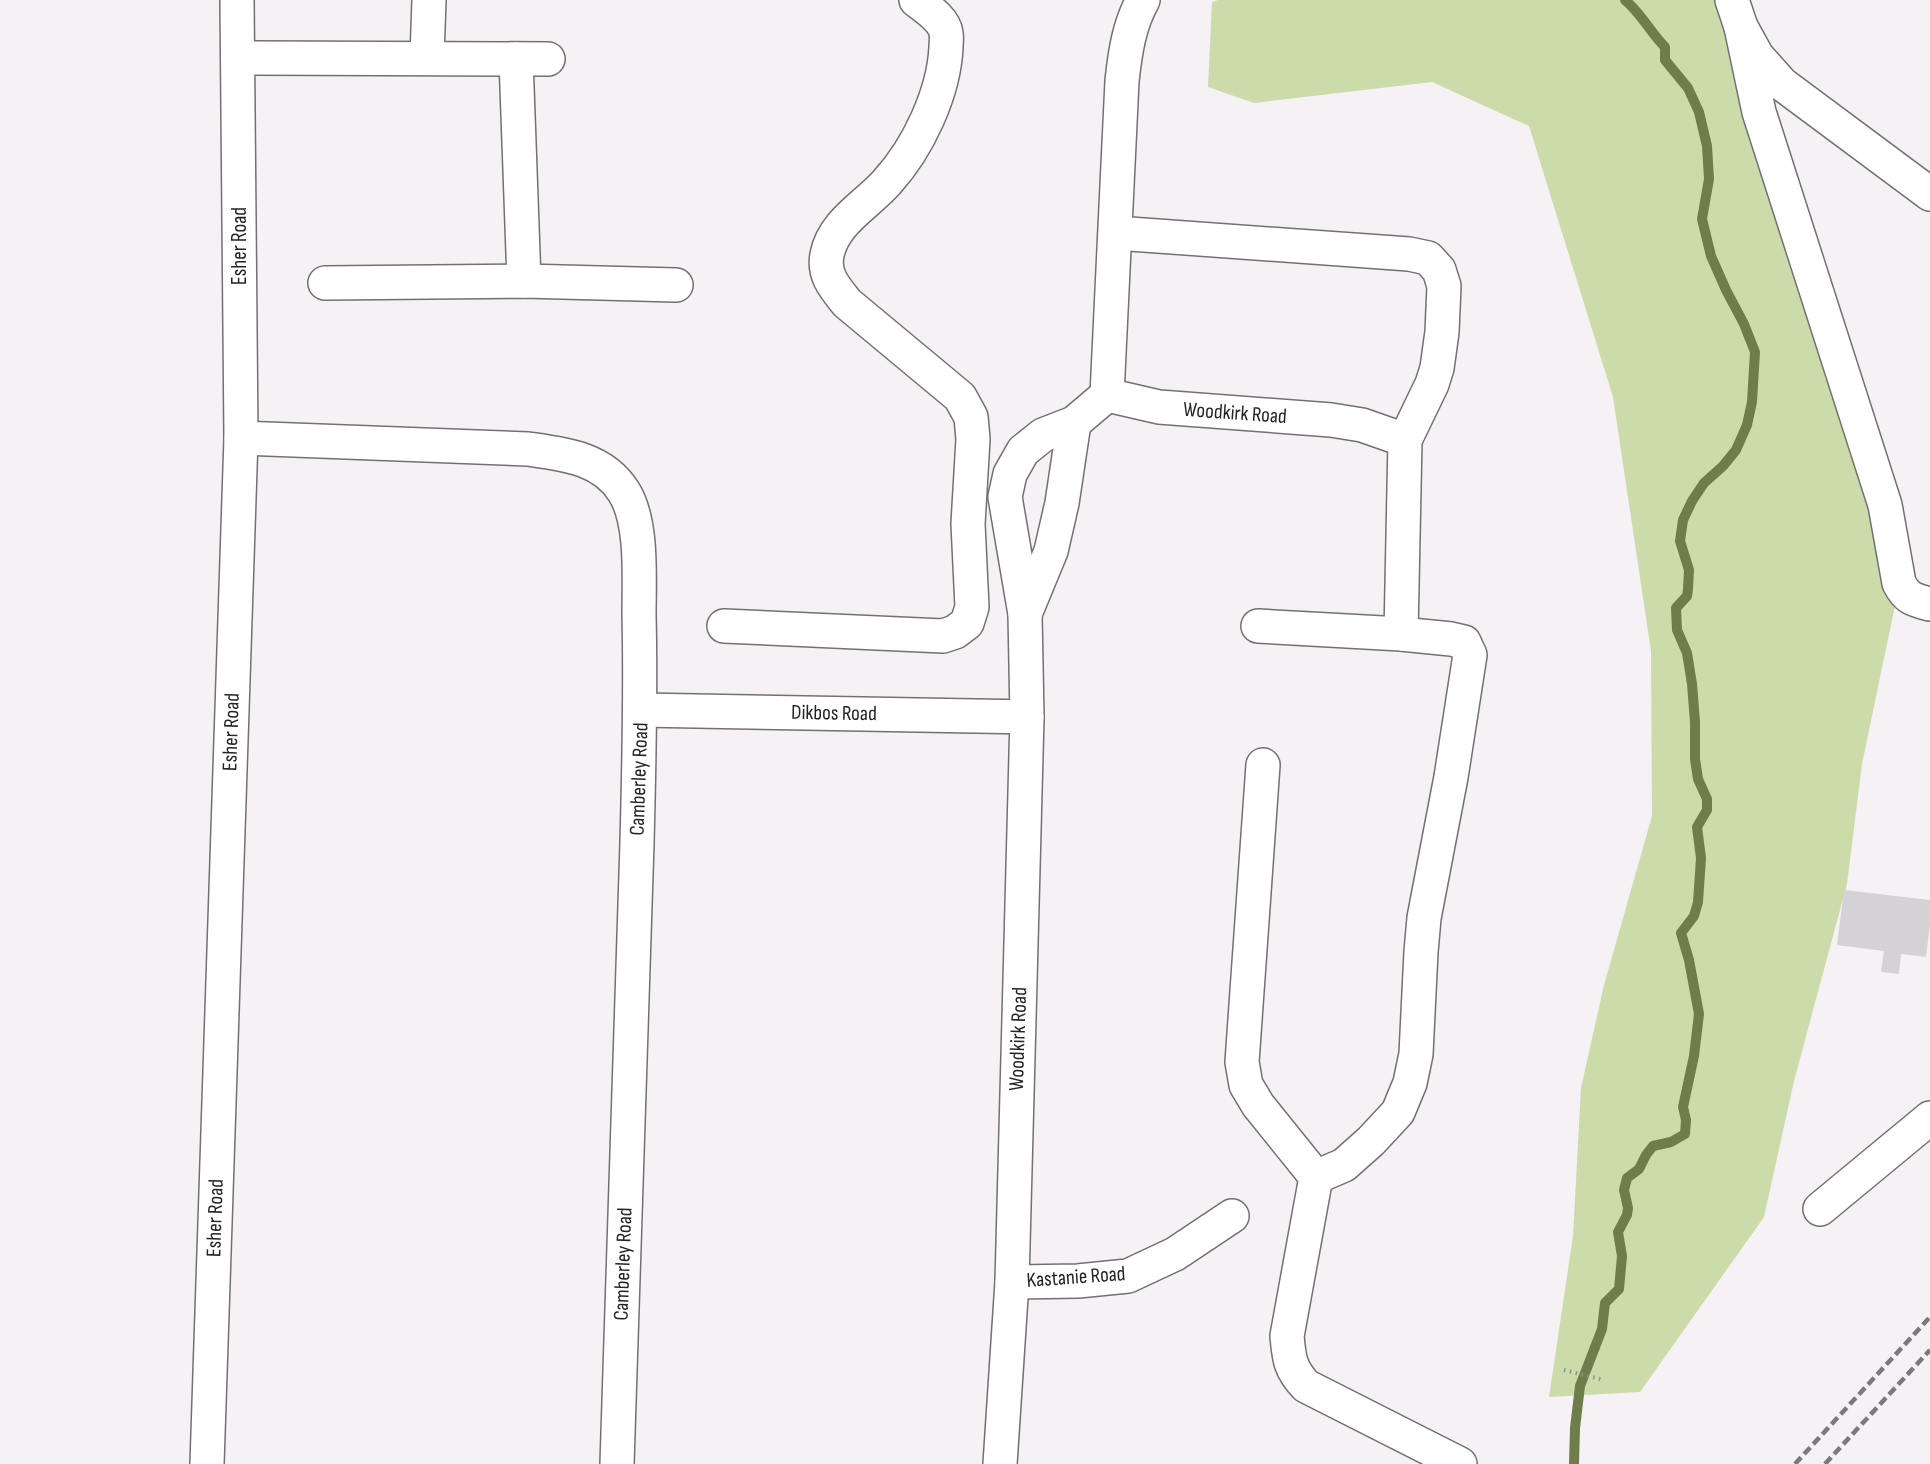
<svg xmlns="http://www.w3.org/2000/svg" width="1930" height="1464" font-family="'Sofia Sans Condensed',sans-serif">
  <rect width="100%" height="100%" fill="#f5f1f5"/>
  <path fill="#ccdbaa" d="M1218,0H1716L1806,261L1898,591L1862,764L1847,884L1794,1081L1764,1217L1640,1392L1549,1397L1573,1236L1581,1088L1604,985L1652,816L1651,651L1613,397L1529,126L1432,82L1254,103L1208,87L1212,2Z"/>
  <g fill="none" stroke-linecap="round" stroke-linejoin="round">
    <path stroke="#6f7d4a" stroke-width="10" d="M1574,1464L1575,1428L1580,1386L1602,1329L1605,1303L1619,1289L1622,1256L1618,1232L1627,1215L1628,1208L1624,1190L1627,1178L1639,1169L1646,1155L1653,1146L1671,1142L1685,1134L1686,1120L1683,1107L1694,1056L1699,1014L1689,960L1681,933L1694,916L1698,902L1701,858L1697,827L1707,810V799L1698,779L1695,759V722L1692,684L1687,653L1677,630L1676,608L1687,596L1688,589L1689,570L1680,541L1683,520L1692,501L1704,483L1723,466L1736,450L1747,425L1752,402L1755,352L1744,324L1726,290L1711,256L1702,219L1709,179L1707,146L1699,112L1688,88L1665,60V47C1650,32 1641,13 1625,0"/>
  </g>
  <path fill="#d5d2d5" d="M1844,890L1930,900V924L1926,957L1901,954L1899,974L1881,972L1884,951L1837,945Z"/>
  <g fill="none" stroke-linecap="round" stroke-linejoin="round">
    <defs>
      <g id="minor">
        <path d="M1732,0L1741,27L1757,56L1782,84L1930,194"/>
        <path d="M1741,27L1759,112L1885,505L1899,583C1907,599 1914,600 1930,604"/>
        <path d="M427,57L429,0"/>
        <path d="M238,58L548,59"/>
        <path d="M516,59L524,281"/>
        <path d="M1116,233L1409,254L1428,258L1439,270L1444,286L1442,332L1437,368L1432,384L1405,440L1401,634"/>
        <path d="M325,283L524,281L676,285"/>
        <path d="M1107,395L1122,81C1125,53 1129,25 1143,0"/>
        <path d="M1107,395L1159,407L1331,420L1362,425L1405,440"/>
        <path d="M241,438L528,449C564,454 603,458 624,492C643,522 639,579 639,615C641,691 639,767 637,843C630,1050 624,1257 617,1464"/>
        <path d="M1025,614L1051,551L1062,503L1074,423"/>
        <path d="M724,626L943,636L955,632L967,623L972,607L968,524L973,439L971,417L960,397L847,303C835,288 823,275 827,255C833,222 867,205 887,182C918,148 944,93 946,47C946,43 947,37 946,33C944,19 926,8 916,0"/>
        <path d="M1258,626L1401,634L1451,639L1464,642L1470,655L1451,777L1424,918L1421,952L1416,1054L1410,1083L1398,1112L1371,1141L1344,1165L1316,1177"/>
        <path d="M641,710L1027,717"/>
        <path d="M1263,765L1242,1062L1246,1085L1258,1105L1316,1177L1287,1336C1289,1359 1290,1369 1306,1386L1460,1464"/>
        <path d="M1820,1209L1930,1118"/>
        <path d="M1012,1282L1078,1281L1128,1276L1175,1254L1232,1216"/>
        <path d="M207,1464L241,438L237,0"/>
        <path d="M1000,1464L1012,1282L1027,717L1025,614L1005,497L1010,474L1023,451L1043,435L1074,423L1107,395"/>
      </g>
    </defs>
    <use href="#minor" stroke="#737073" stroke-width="36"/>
    <path stroke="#928f92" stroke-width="4" stroke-dasharray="1.5 4.5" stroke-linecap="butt" d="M1564,1370L1604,1380"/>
    <use href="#minor" stroke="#fff" stroke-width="33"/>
    <g stroke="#7c797c" stroke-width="4.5" stroke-dasharray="9 4.5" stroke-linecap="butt">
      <path d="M1795,1464L1930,1317"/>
      <path d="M1825,1464L1930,1350"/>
    </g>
  </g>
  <g text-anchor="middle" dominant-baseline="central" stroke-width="5" stroke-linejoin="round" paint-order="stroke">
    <g font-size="21" fill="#242324" stroke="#fff">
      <text transform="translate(239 246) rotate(-90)">Esher Road</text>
      <text transform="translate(1235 413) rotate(4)">Woodkirk Road</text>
      <text transform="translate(834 713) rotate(1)">Dikbos Road</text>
      <text transform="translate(231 732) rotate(-88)">Esher Road</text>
      <text transform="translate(639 779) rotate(-88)">Camberley Road</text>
      <text transform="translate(1018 1039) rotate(-88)">Woodkirk Road</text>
      <text transform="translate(215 1218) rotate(-88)">Esher Road</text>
      <text transform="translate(623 1264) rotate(-88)">Camberley Road</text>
      <text transform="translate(1076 1277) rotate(-4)">Kastanie Road</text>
    </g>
  </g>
</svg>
